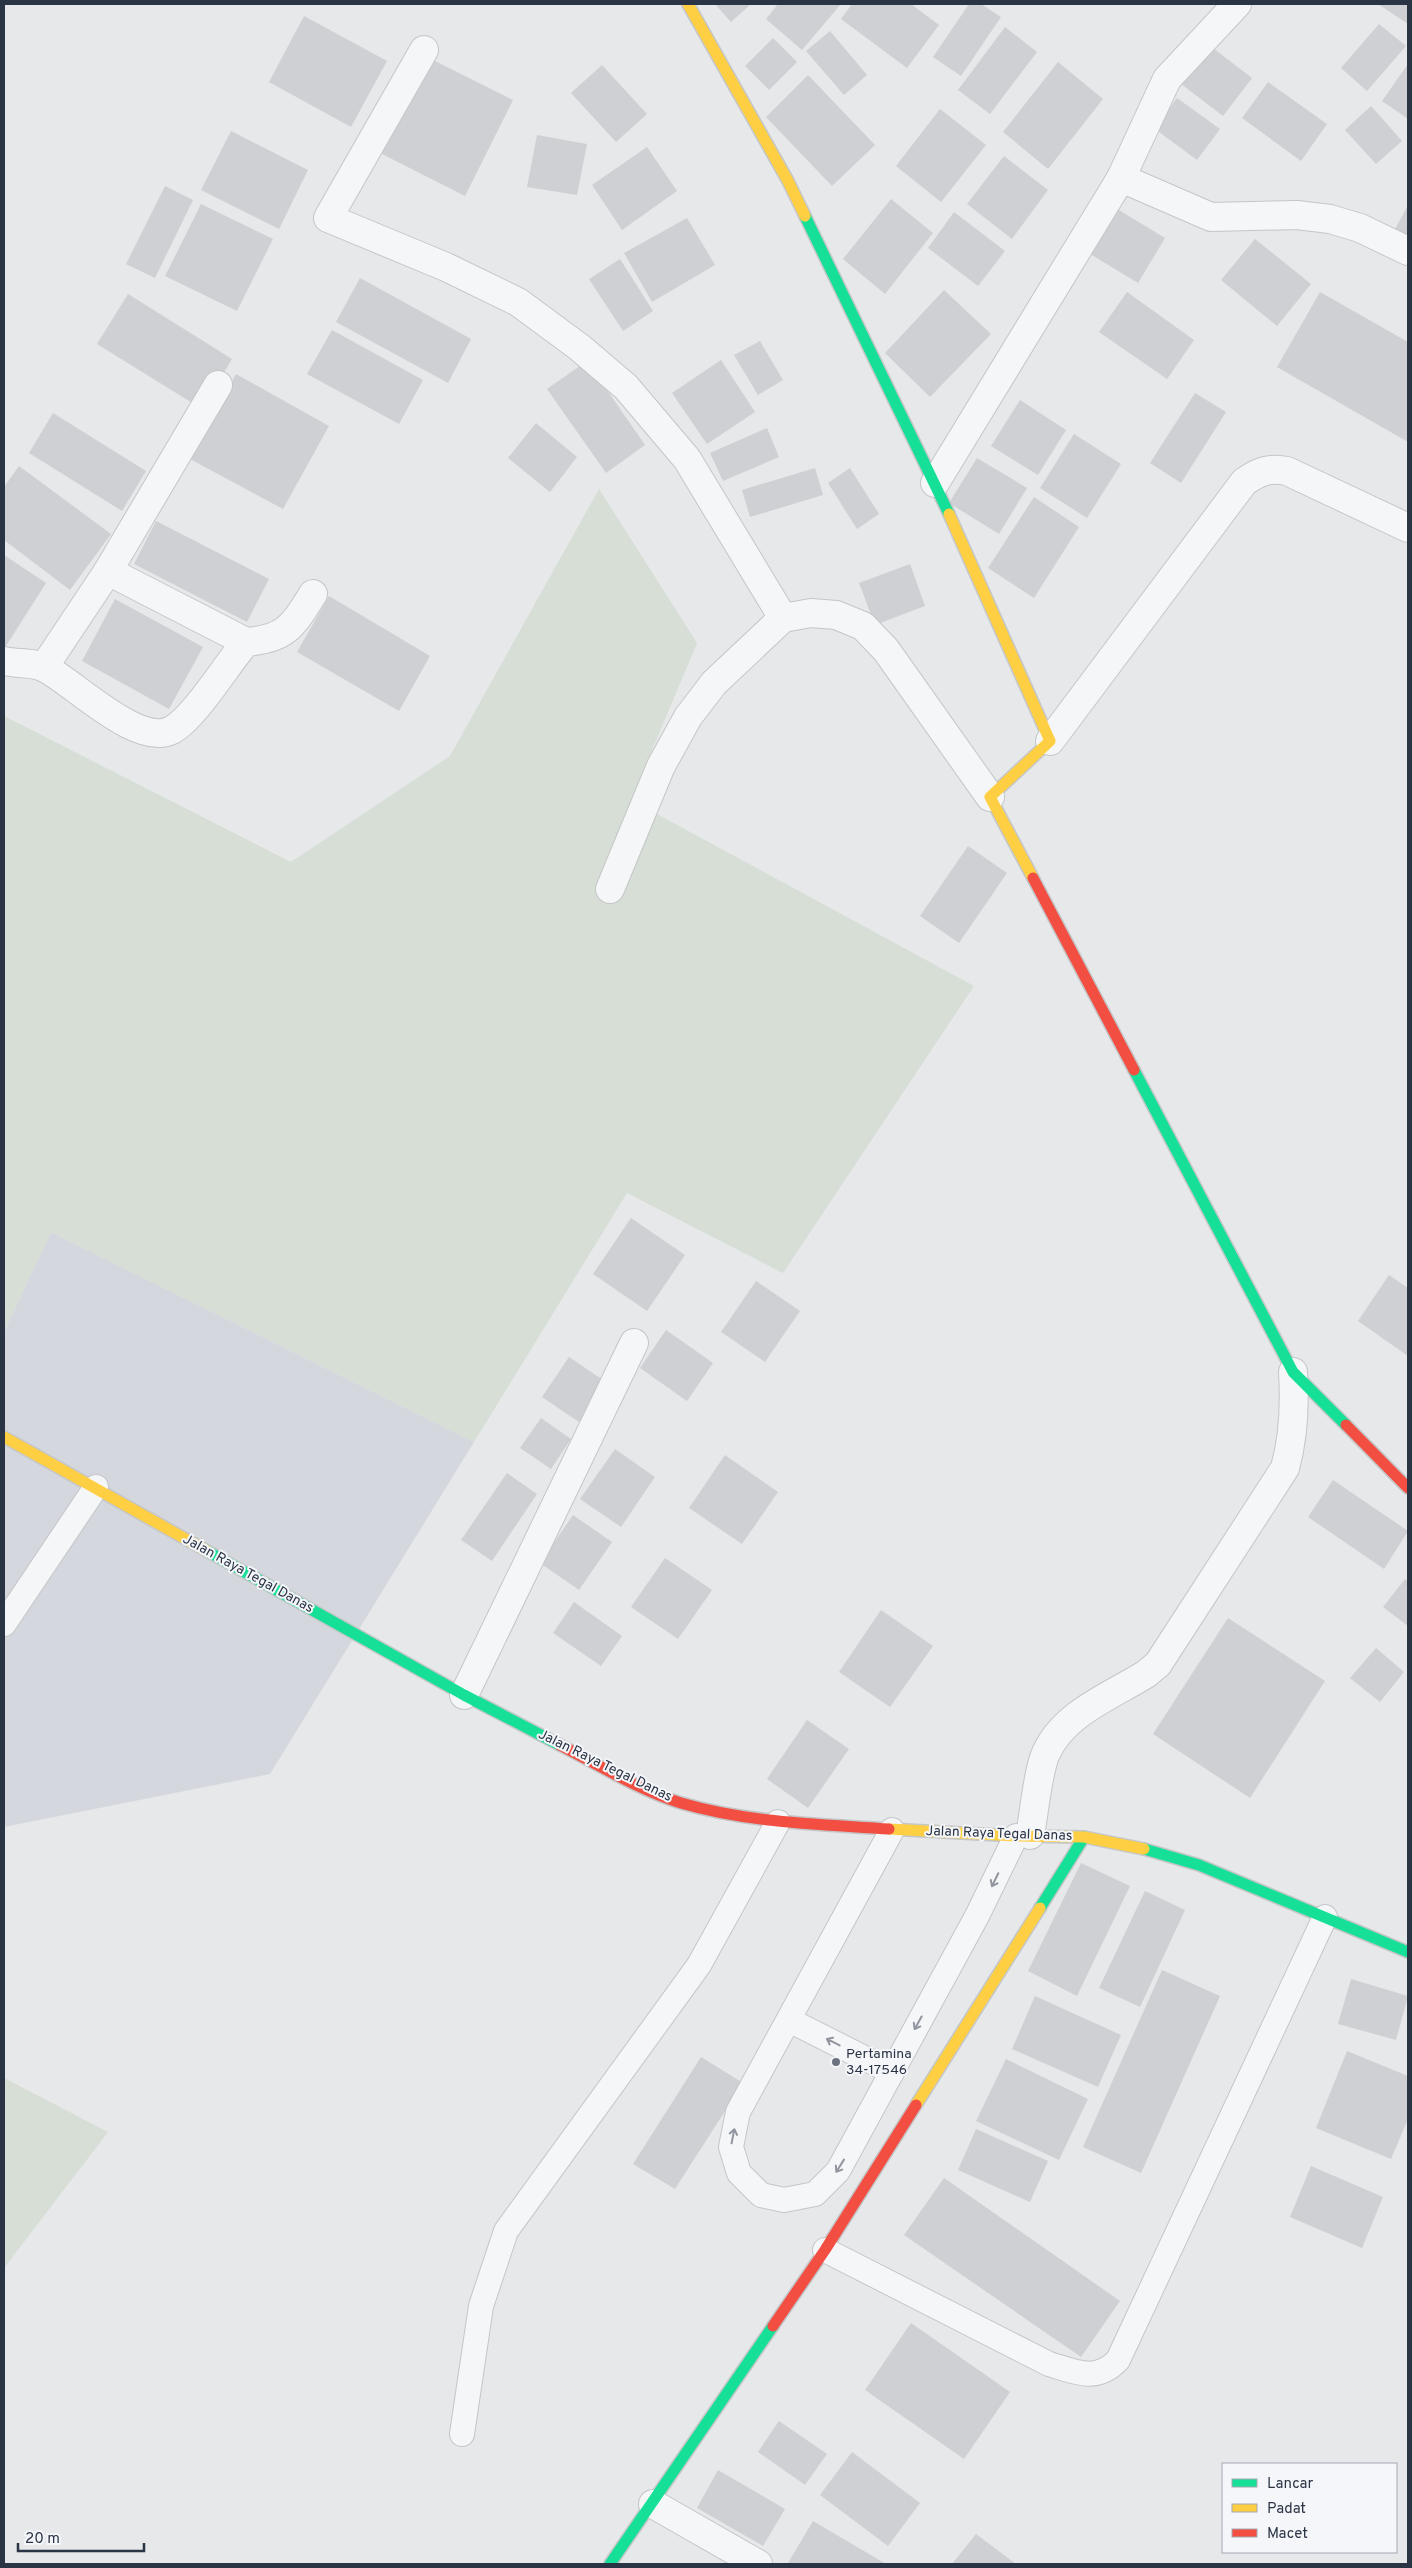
<svg xmlns="http://www.w3.org/2000/svg" width="1412" height="2568" font-family="Overpass,sans-serif">
  <rect width="100%" height="100%" fill="#e6e8ea"/>
  <path fill="#d4d7dd" d="M51,1232L474,1442L270,1774L4,1827V1332Z"/>
  <g fill="#d6ded6">
    <path d="M599,489L697,643L631,800L974,986L783,1273L627,1193L474,1442L51,1232L4,1332V716L291,862L450,756Z"/>
    <path d="M4,2078L108,2132L4,2268Z"/>
  </g>
  <g fill="#ced0d3">
    <path d="M715,4H751L731,22Z"/>
    <path d="M778,4H841L802,50L766,19Z"/>
    <path d="M852,4H911L939,25L907,68L841,19Z"/>
    <path d="M969,4H981L1001,17L961,76L933,57Z"/>
    <path d="M1378,4H1408V24Z"/>
    <path d="M304,16L387,61L351,127L269,82Z"/>
    <path d="M1379,24L1406,46L1367,91L1341,68Z"/>
    <path d="M1005,27L1037,52L990,114L958,90Z"/>
    <path d="M830,31L867,75L844,95L806,51Z"/>
    <path d="M773,38L797,62L769,90L745,66Z"/>
    <path d="M1205,42L1252,78L1223,116L1176,80Z"/>
    <path d="M427,57L513,100L465,196L380,153Z"/>
    <path d="M1058,62L1103,99L1048,169L1003,132Z"/>
    <path d="M1408,64V119L1382,101Z"/>
    <path d="M602,65L647,114L616,142L571,93Z"/>
    <path d="M808,75L875,145L832,186L766,117Z"/>
    <path d="M1268,82L1327,124L1301,161L1242,118Z"/>
    <path d="M1177,98L1220,129L1197,160L1155,129Z"/>
    <path d="M1371,106L1402,141L1376,164L1345,130Z"/>
    <path d="M940,109L986,145L941,202L896,166Z"/>
    <path d="M231,131L308,170L279,229L201,190Z"/>
    <path d="M537,135L587,144L577,195L527,187Z"/>
    <path d="M647,147L677,191L622,230L592,185Z"/>
    <path d="M1004,156L1048,190L1012,239L967,204Z"/>
    <path d="M165,186L193,200L155,278L126,264Z"/>
    <path d="M891,199L933,233L885,294L843,259Z"/>
    <path d="M201,204L273,239L237,311L165,276Z"/>
    <path d="M1109,204L1165,238L1138,283L1082,249Z"/>
    <path d="M1408,205V242L1393,233Z"/>
    <path d="M954,212L1005,251L978,286L928,248Z"/>
    <path d="M687,218L715,265L652,302L624,253Z"/>
    <path d="M1255,239L1311,284L1277,326L1221,280Z"/>
    <path d="M620,259L653,311L623,331L589,279Z"/>
    <path d="M360,278L471,339L448,383L336,322Z"/>
    <path d="M944,290L991,334L930,397L885,353Z"/>
    <path d="M1127,292L1194,340L1167,379L1099,332Z"/>
    <path d="M1320,292L1408,342V442L1277,367Z"/>
    <path d="M128,294L232,359L202,409L97,344Z"/>
    <path d="M332,330L423,380L399,424L307,374Z"/>
    <path d="M760,341L783,380L758,395L734,355Z"/>
    <path d="M721,360L755,412L707,444L672,393Z"/>
    <path d="M587,361L645,445L606,473L547,389Z"/>
    <path d="M236,374L329,426L283,509L190,459Z"/>
    <path d="M1195,393L1226,412L1181,483L1150,463Z"/>
    <path d="M1020,400L1066,430L1038,475L991,446Z"/>
    <path d="M53,413L146,471L122,511L29,453Z"/>
    <path d="M536,423L577,457L550,492L508,458Z"/>
    <path d="M767,428L779,457L723,481L710,453Z"/>
    <path d="M1074,434L1121,464L1087,518L1040,488Z"/>
    <path d="M977,458L1027,488L999,534L949,503Z"/>
    <path d="M19,466L111,534L70,590L4,540V487Z"/>
    <path d="M815,468L823,495L750,517L742,490Z"/>
    <path d="M850,468L879,514L857,529L828,483Z"/>
    <path d="M1034,497L1079,527L1034,598L988,568Z"/>
    <path d="M156,521L269,579L247,622L134,564Z"/>
    <path d="M4,555L46,583L4,649Z"/>
    <path d="M910,564L925,606L875,625L859,583Z"/>
    <path d="M329,596L430,656L399,711L297,652Z"/>
    <path d="M115,599L203,647L169,709L82,661Z"/>
    <path d="M968,846L1007,873L959,943L920,916Z"/>
    <path d="M631,1218L685,1255L647,1311L593,1274Z"/>
    <path d="M1389,1275L1408,1288V1356L1358,1321Z"/>
    <path d="M756,1281L800,1311L765,1362L721,1332Z"/>
    <path d="M666,1330L713,1363L687,1401L640,1368Z"/>
    <path d="M569,1357L606,1382L579,1422L542,1397Z"/>
    <path d="M541,1418L571,1439L551,1469L520,1448Z"/>
    <path d="M615,1449L655,1477L621,1527L580,1499Z"/>
    <path d="M725,1455L778,1492L742,1544L689,1508Z"/>
    <path d="M507,1473L537,1494L492,1561L461,1540Z"/>
    <path d="M1333,1480L1408,1531L1384,1569L1308,1517Z"/>
    <path d="M573,1515L612,1542L579,1590L540,1563Z"/>
    <path d="M665,1558L712,1590L678,1639L631,1607Z"/>
    <path d="M1405,1579L1408,1581V1626L1383,1607Z"/>
    <path d="M574,1602L622,1636L601,1666L553,1633Z"/>
    <path d="M881,1610L933,1646L890,1707L839,1672Z"/>
    <path d="M1228,1618L1325,1681L1250,1798L1153,1734Z"/>
    <path d="M1376,1648L1404,1672L1380,1702L1350,1678Z"/>
    <path d="M807,1720L849,1749L808,1808L767,1779Z"/>
    <path d="M1081,1863L1130,1886L1077,1996L1028,1971Z"/>
    <path d="M1145,1891L1185,1910L1140,2007L1099,1988Z"/>
    <path d="M1162,1970L1220,1996L1141,2173L1083,2147Z"/>
    <path d="M1351,1979L1408,1996L1396,2040L1338,2024Z"/>
    <path d="M1035,1996L1121,2035L1098,2087L1012,2049Z"/>
    <path d="M1347,2051L1408,2076V2119L1391,2159L1316,2128Z"/>
    <path d="M701,2057L743,2083L675,2189L633,2164Z"/>
    <path d="M1006,2059L1088,2099L1059,2160L976,2121Z"/>
    <path d="M976,2129L1048,2161L1030,2202L958,2170Z"/>
    <path d="M1311,2166L1383,2197L1362,2248L1290,2217Z"/>
    <path d="M944,2178L1120,2301L1081,2357L904,2235Z"/>
    <path d="M911,2323L1010,2392L964,2459L865,2390Z"/>
    <path d="M779,2421L827,2454L805,2485L758,2452Z"/>
    <path d="M852,2452L920,2503L888,2546L820,2495Z"/>
    <path d="M718,2470L785,2509L763,2546L697,2508Z"/>
    <path d="M813,2521L886,2564L788,2563Z"/>
    <path d="M976,2534L1016,2564H952Z"/>
  </g>
  <g fill="none" stroke-linecap="round" stroke-linejoin="round">
    <defs>
      <g id="lane">
        <path d="M4,1624L96,1487"/>
        <path d="M892,1830L738,2112L731,2147L739,2173L761,2195L784,2200L815,2194L838,2171L977,1916L1016,1836"/>
        <path d="M789,2020L892,2072"/>
        <path d="M825,2250L1049,2364C1076,2372 1096,2383 1118,2360L1325,1917"/>
        <path d="M462,2434L481,2306L506,2231L699,1965L778,1822"/>
      </g>
      <g id="street">
        <path d="M424,50L328,218L446,267L518,302L579,347L626,387L687,459L783,618"/>
        <path d="M1121,178L1211,217L1297,215L1330,219L1360,228L1408,251"/>
        <path d="M935,483L1121,178L1167,79L1237,4"/>
        <path d="M108,571L246,642"/>
        <path d="M4,661C16,664 34,662 45,668C73,682 138,748 172,730C195,717 227,664 246,642C286,639 293,626 313,594"/>
        <path d="M44,667L108,571L218,385"/>
        <path d="M1050,741L1244,482C1258,472 1270,467 1287,471L1408,528"/>
        <path d="M610,889L661,766L688,717L714,683L783,618L811,613L836,615L863,626L886,650L990,797"/>
        <path d="M464,1695L634,1343"/>
        <path d="M1030,1835C1034,1814 1038,1770 1046,1753C1064,1713 1111,1696 1146,1674L1158,1664L1285,1468C1294,1436 1295,1405 1293,1372"/>
        <path d="M653,2504L758,2564"/>
      </g>
      <g id="fast">
        <path d="M805,216L949,514"/>
        <path d="M1134,1070L1293,1372L1346,1425"/>
        <path d="M207,1551L464,1695L560,1745"/>
        <path d="M1144,1849L1199,1865L1408,1952"/>
        <path d="M1040,1908L1084,1837"/>
        <path d="M610,2564L773,2326"/>
      </g>
      <g id="slow">
        <path d="M688,4L788,181L805,216"/>
        <path d="M949,514L1050,741L990,797L1033,878"/>
        <path d="M4,1437L207,1551"/>
        <path d="M889,1829L1016,1836L1084,1837L1144,1849"/>
        <path d="M916,2105L1040,1908"/>
      </g>
      <g id="jam">
        <path d="M1033,878L1134,1070"/>
        <path d="M1346,1425L1408,1488"/>
        <path d="M560,1745C599,1765 639,1790 681,1803C749,1823 819,1824 889,1829"/>
        <path d="M773,2326L825,2250L916,2105"/>
      </g>
    </defs>
    <use href="#lane" stroke="#c4c6c8" stroke-width="26"/>
    <use href="#street" stroke="#c4c6c8" stroke-width="30"/>
    <use href="#fast" stroke="#c4c6c8" stroke-width="14"/>
    <use href="#slow" stroke="#c4c6c8" stroke-width="14"/>
    <use href="#jam" stroke="#c4c6c8" stroke-width="14"/>
    <use href="#lane" stroke="#f5f6f7" stroke-width="24"/>
    <use href="#street" stroke="#f5f6f7" stroke-width="28"/>
    <use href="#fast" stroke="#16e098" stroke-width="11"/>
    <use href="#slow" stroke="#ffcf43" stroke-width="11"/>
    <use href="#jam" stroke="#f24e42" stroke-width="11"/>
  </g>
  <defs><path id="oneway-shaft" d="M-6 0H5M1.5-3L5.5 0L1.5 3" fill="none" stroke-width="1.6" stroke-linecap="round" stroke-linejoin="round" transform="scale(1.25)"/></defs>
  <g stroke="#90959e">
    <use href="#oneway-shaft" transform="translate(995 1880) rotate(116)"/>
    <use href="#oneway-shaft" transform="translate(918 2023) rotate(119)"/>
    <use href="#oneway-shaft" transform="translate(833 2042) rotate(-153)"/>
    <use href="#oneway-shaft" transform="translate(733 2136) rotate(-79)"/>
    <use href="#oneway-shaft" transform="translate(840 2166) rotate(122)"/>
  </g>
  <circle fill="#6c737f" stroke="#f4f6f9" stroke-width="2" cx="836" cy="2062" r="5"/>
  <g text-anchor="middle" dominant-baseline="central" stroke-width="4" stroke-linejoin="round" paint-order="stroke">
    <g font-size="14" fill="#2b3445" stroke="#f4f6f9">
      <text transform="translate(248 1574) rotate(29)">Jalan Raya Tegal Danas</text>
      <text transform="translate(605 1766) rotate(26)">Jalan Raya Tegal Danas</text>
      <text transform="translate(999 1834) rotate(2)">Jalan Raya Tegal Danas</text>
    </g>
    <g font-size="14" fill="#2b3445" stroke="#f4f6f9" text-anchor="start">
      <text x="846" y="2054">Pertamina<tspan x="846" dy="16">34-17546</tspan></text>
    </g>
  </g>
  <rect width="1412" height="2568" fill="none" stroke="#2b3445" stroke-width="10"/>
  <rect x="1222" y="2463" width="175" height="90" fill="#f4f6f9" stroke="#a4a8b1"/>
  <rect x="1232" y="2479" width="25" height="8" fill="#16e098" stroke="#a4a8b1"/>
  <text x="1267" y="2488" font-size="15" fill="#2b3445">Lancar</text>
  <rect x="1232" y="2504" width="25" height="8" fill="#ffcf43" stroke="#a4a8b1"/>
  <text x="1267" y="2513" font-size="15" fill="#2b3445">Padat</text>
  <rect x="1232" y="2529" width="25" height="8" fill="#f24e42" stroke="#a4a8b1"/>
  <text x="1267" y="2538" font-size="15" fill="#2b3445">Macet</text>
  <path d="M18 2543v8h126v-8" fill="none" stroke="#2b3445" stroke-width="2.5"/>
  <text x="25" y="2543" font-size="15" fill="#2b3445" stroke="#f4f6f9" stroke-width="4" paint-order="stroke">20 m</text>
</svg>
